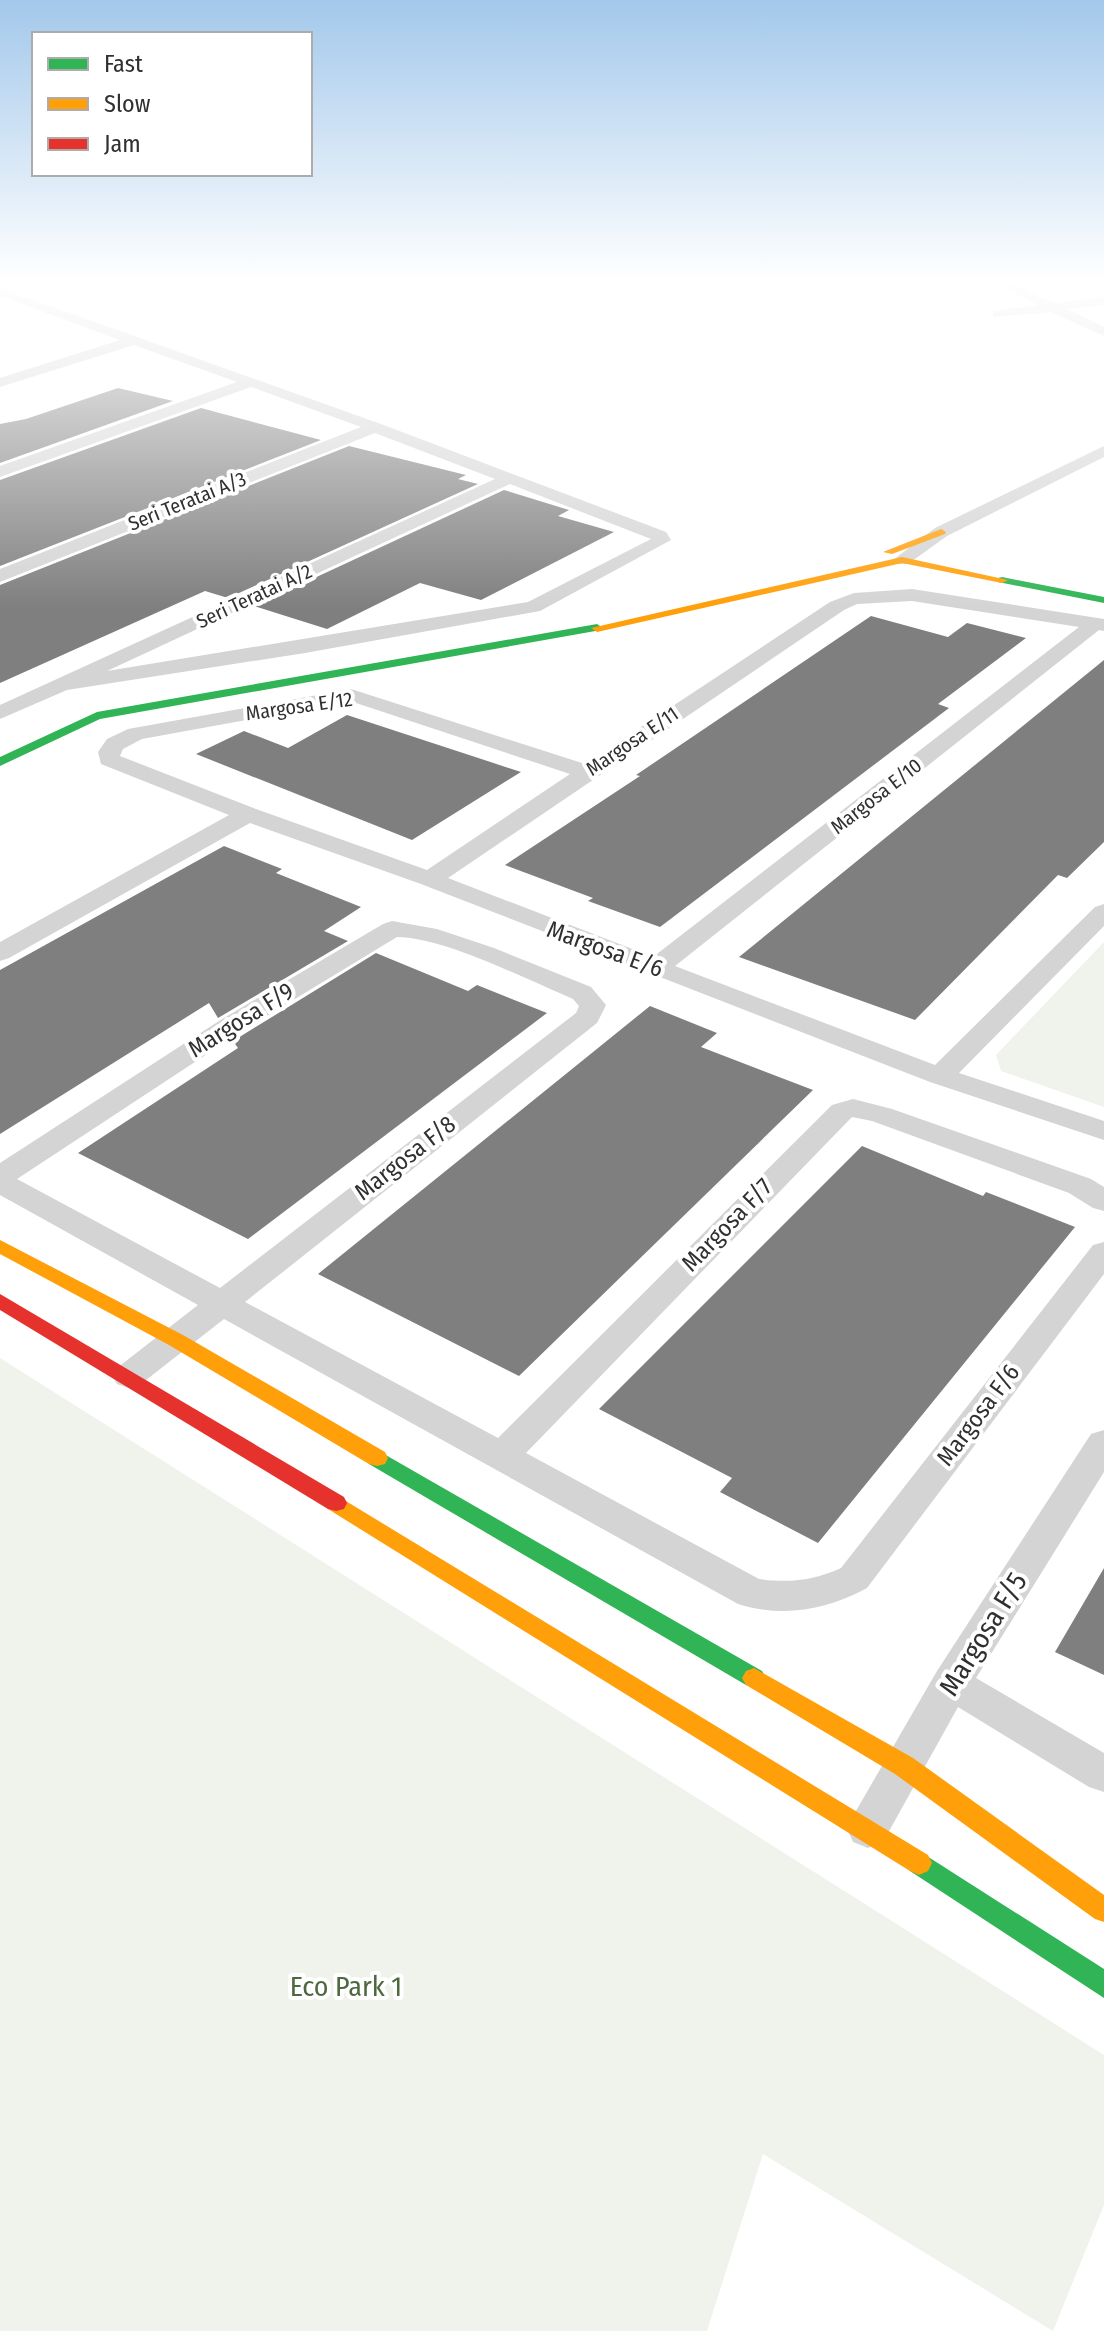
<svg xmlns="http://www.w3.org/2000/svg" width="1104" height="2331" font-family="'Fira Sans Condensed',sans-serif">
  <rect width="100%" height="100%" fill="#fff"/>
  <g fill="#eff3ec">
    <path d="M1104,942V1107L1001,1071L996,1055Z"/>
    <path d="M0,1358L1104,2055V2205L1053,2331L763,2154L707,2331H0Z"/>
  </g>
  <g fill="#7f7f7f">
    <path d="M118,388L173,401L0,463V424L26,419Z"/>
    <path d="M201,408L321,440L0,566V480Z"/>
    <path d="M349,446L466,475L458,479L478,484L228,598L205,591L0,683V585Z"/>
    <path d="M504,490L569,510L558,516L614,532L481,600L420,583L327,629L254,606Z"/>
    <path d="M871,616L948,637L967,623L1026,638L938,704L949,708L660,927L588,901L593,898L505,865L640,776L636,775Z"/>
    <path d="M1104,660V842L1067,878L1058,875L915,1020L739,957Z"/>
    <path d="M347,715L521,772L412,840L196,754L244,731L288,748Z"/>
    <path d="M224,846L282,869L276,873L361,907L324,931L348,941L218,1018L209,1003L0,1134V970Z"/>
    <path d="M376,953L468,991L477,985L547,1013L248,1239L78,1153L238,1048L233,1041Z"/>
    <path d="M650,1006L717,1033L701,1047L813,1090L519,1376L318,1274Z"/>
    <path d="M862,1146L983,1196L986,1192L1075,1227L818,1543L720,1492L732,1478L599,1409Z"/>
    <path d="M1104,1568V1675L1055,1652Z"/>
  </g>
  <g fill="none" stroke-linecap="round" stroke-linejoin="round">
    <g fill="#d4d4d4" fill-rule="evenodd">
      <path d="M994,282H1010L1054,303L1104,297V305L1068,309L1104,327V336L1051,312L993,317V311L1038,305Z"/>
      <path d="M0,288L381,424L666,532L671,540L540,611L305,653L67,690L0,719V705L495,479L375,433L0,582V569L361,427L251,387L0,477V466L237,382L134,345L0,387V378L120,340L0,296ZM510,484L651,539L528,602L107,671Z"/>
      <path d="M1104,446V457L947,536L908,564H896L893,560L935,528Z"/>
      <path d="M912,589L1104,619V631L1099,630L675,966L935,1065L1095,907L1104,904V926L959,1073L1104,1121V1140L930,1082L421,884L250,823L9,958L0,961V942L229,815L101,764L98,752L107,739L128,729L351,689L585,764L830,602L854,593ZM912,601L1079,627L653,957L448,878L844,610L857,604ZM350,701L570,774L427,870L256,809L120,756L123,749L142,739Z"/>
      <path d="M392,921L437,929L494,948L591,987L606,1005L597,1023L245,1302L498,1438L832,1105L853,1099L892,1109L1091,1179L1104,1187V1211L1093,1208L1069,1193L872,1121L852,1117L526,1453L759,1579C789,1583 813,1581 841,1568L1093,1245L1104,1242V1274L867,1588C826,1610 783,1618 738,1604L224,1319L141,1384L129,1388L117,1384L112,1376L117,1368L198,1305L0,1195V1163L219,1021L383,924ZM397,937C443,937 528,980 573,999L579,1006L576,1013L220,1288L17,1179L239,1033Z"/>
      <path d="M1104,1430V1472L976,1678L1104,1753V1792L1089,1787L958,1707L883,1842L868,1848L853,1842L847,1829L853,1816L937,1671L1091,1434Z"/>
    </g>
    <g fill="#30b455" fill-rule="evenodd">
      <path d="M1002,577L1104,597V603L998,582V578Z"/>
      <path d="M597,624L603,628L601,630L100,719L0,766V757L97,712Z"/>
      <path d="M377,1450L762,1671L766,1678L762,1685L754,1688L746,1685L369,1464L366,1458L369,1452Z"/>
      <path d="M919,1851L1104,1969V1998L910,1871L906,1863L910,1855Z"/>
    </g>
    <g fill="#ff9f0a" fill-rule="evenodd">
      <path d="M941,529L946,532L945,534L892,554L883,552Z"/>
      <path d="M902,557L1008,580L1002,583L902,563L597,632L591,628Z"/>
      <path d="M0,1240L183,1335L385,1452L388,1458L385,1464L377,1466L369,1464L169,1345L0,1254Z"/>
      <path d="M336,1495L928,1855L932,1863L928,1871L919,1875L910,1871L328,1509L325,1503L328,1497Z"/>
      <path d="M754,1668L913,1758L1104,1895V1922L1095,1919L895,1774L746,1685L742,1678L746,1671Z"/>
    </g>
    <path fill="#e5322d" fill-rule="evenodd" d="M0,1294L344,1497L347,1503L344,1509L336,1511L328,1509L0,1310Z"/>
  </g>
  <linearGradient id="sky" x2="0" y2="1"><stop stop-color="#a3c8eb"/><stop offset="0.46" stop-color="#fff"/><stop offset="1" stop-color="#fff" stop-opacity="0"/></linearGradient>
  <rect width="1104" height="608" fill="url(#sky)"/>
  <g text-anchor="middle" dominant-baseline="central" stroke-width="8" stroke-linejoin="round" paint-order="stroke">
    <g font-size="20" fill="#303030" stroke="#fff">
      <text transform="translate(187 501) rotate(-22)">Seri Teratai A/3</text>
      <text transform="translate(254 596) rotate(-25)">Seri Teratai A/2</text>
      <text transform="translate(299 706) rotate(-8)">Margosa E/12</text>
      <text transform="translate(632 741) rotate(-34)">Margosa E/11</text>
      <text transform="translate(876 796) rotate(-38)">Margosa E/10</text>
    </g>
    <g font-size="24" fill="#303030" stroke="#fff">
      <text transform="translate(605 949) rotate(20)">Margosa E/6</text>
      <text transform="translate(241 1020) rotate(-32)">Margosa F/9</text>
      <text transform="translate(405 1158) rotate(-38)">Margosa F/8</text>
      <text transform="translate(727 1225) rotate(-46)">Margosa F/7</text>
      <text transform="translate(978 1415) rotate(-53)">Margosa F/6</text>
    </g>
    <g font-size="28" fill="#303030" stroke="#fff">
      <text transform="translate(983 1634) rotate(-58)">Margosa F/5</text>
    </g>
    <g font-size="28" fill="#4e6940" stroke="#fff">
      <text x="346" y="1986">Eco Park 1</text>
    </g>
  </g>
  <rect x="32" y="32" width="280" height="144" fill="#ffffff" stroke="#acacac" stroke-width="2"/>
  <rect x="48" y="58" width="40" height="12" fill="#30b455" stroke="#acacac" stroke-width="2"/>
  <text x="104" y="72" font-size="24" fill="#303030">Fast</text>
  <rect x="48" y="98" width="40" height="12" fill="#ff9f0a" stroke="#acacac" stroke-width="2"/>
  <text x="104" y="112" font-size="24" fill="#303030">Slow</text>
  <rect x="48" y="138" width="40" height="12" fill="#e5322d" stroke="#acacac" stroke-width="2"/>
  <text x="104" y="152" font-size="24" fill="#303030">Jam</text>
</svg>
